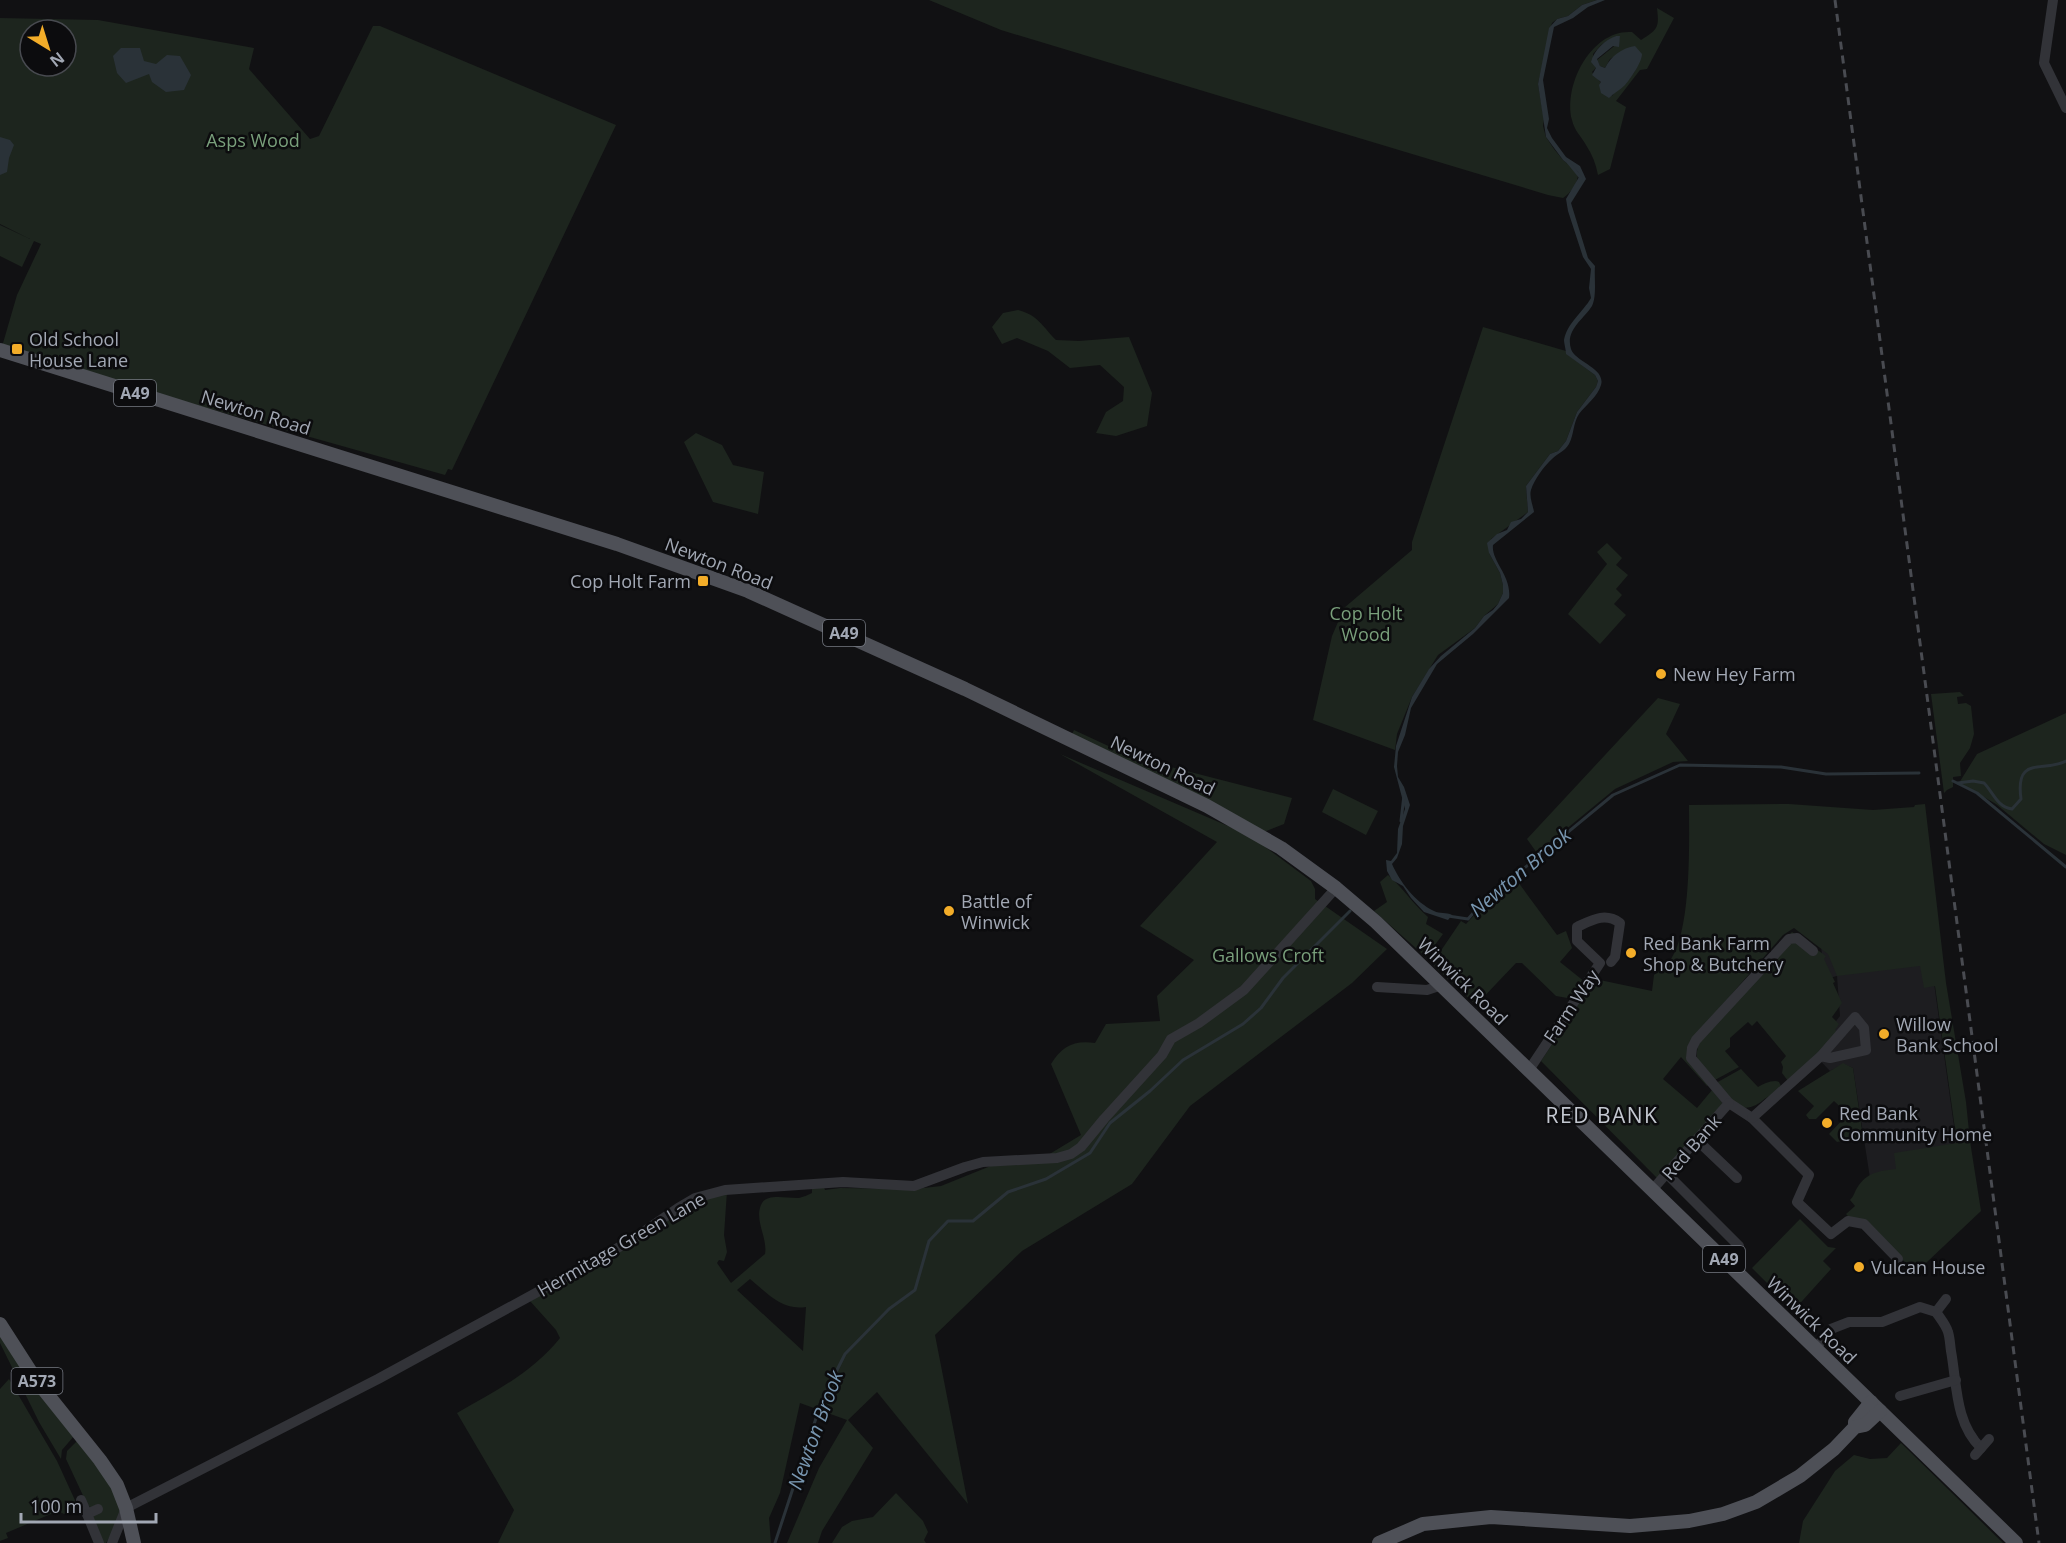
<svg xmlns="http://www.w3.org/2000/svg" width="2066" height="1543" font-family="'Open Sans',sans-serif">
  <rect width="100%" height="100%" fill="#111113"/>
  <path fill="#1d1d20" d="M1806,824L1932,969L1967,1219L1874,1204L1853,1068L1843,1064L1830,1071L1812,1052L1840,1016L1837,976L1825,979Z"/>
  <g fill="#1d251e" fill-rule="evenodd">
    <path d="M929,0H1597L1582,5L1568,16L1557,19L1552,23L1538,84L1544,119L1543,126L1546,137L1554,149L1563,160L1578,172C1579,182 1571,193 1563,198L1548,195L1001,30Z"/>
    <path d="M1657,8L1674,18L1647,69L1640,70L1616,101L1626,107L1610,169L1598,175C1596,164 1592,154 1586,145C1581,136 1574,130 1572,120C1563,84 1592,29 1632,32L1641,40C1659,29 1659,27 1657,8ZM1616,36H1620L1618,43L1597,60L1600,66L1605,68L1610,59L1620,53L1638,63C1634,80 1619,84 1612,96L1592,72L1596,68L1593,54L1601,45Z"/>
    <path d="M0,18L98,20L254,48L249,69L310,139L319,136L373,26H380L616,125L452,470L448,469L445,475L1,350L17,295L41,244L34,241L22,267L0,256V225L30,239L0,224ZM30,30H66V66H30Z"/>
    <path d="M1018,310C1038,315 1042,326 1056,340L1079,341L1129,337L1152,393L1147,426L1116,436L1096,433L1106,412L1123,401L1124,387L1100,365L1070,368L1048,351L1017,338L1002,344L992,327L1003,313Z"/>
    <path d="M1483,327L1566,351L1567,354L1595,375L1598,381L1596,387L1577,412L1566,441L1558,451L1550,454L1526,486L1528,512L1491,539L1489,553L1500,573L1503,585V593L1498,604L1484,616L1475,628L1438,655L1412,697L1397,734L1395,750L1313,720L1332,636L1344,608L1412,550V542Z"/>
    <path d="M696,433L722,445L733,465L764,472L758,514L713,502L684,442Z"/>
    <path d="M1607,543L1622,558L1616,565L1628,575L1616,589L1622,595L1614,604L1626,615L1600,644L1568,614L1607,564L1597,552Z"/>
    <path d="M1960,692L1964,696L1957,697L1958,704L1966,703L1971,706L1974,734L1970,748L1960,763L1961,776L1953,777V787L1947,790L1944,793L1931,694Z"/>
    <path d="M1658,698L1680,704L1666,734L1688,761L1673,762L1615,789L1537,853L1527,839Z"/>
    <path d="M2066,713V855L2044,844L1996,804L1959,783L1977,754Z"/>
    <path d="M1074,730L1132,757L1292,798L1284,824L1264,832L1072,734Z"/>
    <path d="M1060,754L1249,835L1311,881L1315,889V899L1387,949L1352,983L1190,1106L1132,1184L1022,1251L935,1335L968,1504L877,1392L848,1420L873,1448L822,1531L818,1543H787L819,1468L847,1420L800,1403L780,1493L769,1518L771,1543H498L514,1510L457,1413C494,1392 533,1372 560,1338L556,1330L530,1301L682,1209L727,1191L724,1235L727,1252L724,1261L719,1260L717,1263L731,1283L765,1254C768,1237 753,1219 762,1203C768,1193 789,1199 799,1198C803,1197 808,1195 812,1193V1187H824L825,1190L840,1188L915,1189L941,1186L1003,1161H1038L1081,1135L1051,1064C1062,1046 1074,1040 1095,1043L1106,1024L1160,1021L1157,996L1194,960L1140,926L1217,842ZM750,1279C767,1293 782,1311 806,1307L803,1351L737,1290Z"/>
    <path d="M1333,789L1378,811L1366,835L1322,812Z"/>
    <path d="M1789,804L1873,810L1914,807L1915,805L1925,804L1946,983L1966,1102L1970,1141L1981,1211L1927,1262L1916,1276L1902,1259L1863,1221L1857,1226L1846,1214L1855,1206L1850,1200C1854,1196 1854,1193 1857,1188C1867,1172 1879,1171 1896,1169L1894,1153L1957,1143L1935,986L1924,988L1920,966L1837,976L1828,954L1794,928L1783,935L1691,1041L1687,1054L1710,1084L1707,1086L1681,1057L1663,1079L1697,1108L1712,1090L1722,1102V1106L1657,1178L1541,1061L1595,979L1652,991L1654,975C1658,971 1664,968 1668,963C1692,936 1689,841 1689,805Z"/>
    <path d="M1388,875C1403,888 1413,904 1428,917L1426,924L1443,934L1426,957L1374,911L1387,902L1380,882Z"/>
    <path d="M1518,882L1557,935L1566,931L1572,948L1560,962L1585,982L1573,999L1556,996L1522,963H1516L1476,1005L1435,967L1434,964L1436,958L1461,921L1466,924L1479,910Z"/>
    <path d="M1792,932L1826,956L1824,959L1835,982L1833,983L1842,1003L1832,1017L1839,1024L1835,1030L1837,1031L1792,1081H1788L1782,1073L1783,1067L1781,1062L1786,1056L1757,1021L1752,1026L1748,1022L1730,1038V1047L1725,1051L1739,1067L1713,1081C1709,1074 1699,1065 1697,1057C1692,1030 1772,954 1792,932Z"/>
    <path d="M1843,1063L1853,1068L1863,1137L1837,1142L1829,1134L1848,1114L1834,1101L1816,1119H1809L1806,1115L1814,1106L1798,1091Z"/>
    <path d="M1741,1069L1758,1087C1763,1084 1774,1079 1779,1082L1781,1086C1776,1094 1769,1095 1762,1101C1740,1118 1730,1099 1716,1083Z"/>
    <path d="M1800,1219L1828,1247L1836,1248L1823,1261L1831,1269L1794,1310L1752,1268Z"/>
    <path d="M0,1332L74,1436L62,1450L61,1459L39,1422L0,1343Z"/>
    <path d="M9,1379L57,1461L79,1509L64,1514L58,1511L6,1533L8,1538L0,1541V1389Z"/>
    <path d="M78,1440C91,1458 118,1486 120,1508C122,1519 111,1534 106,1543H104L94,1521L91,1508L87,1504L66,1459L67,1451Z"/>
    <path d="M1901,1443L2003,1543H1799L1803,1521L1835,1471L1854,1455L1870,1459L1887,1458Z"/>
    <path d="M896,1493L923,1521L928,1532L924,1540L926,1543H832L842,1527L852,1521L873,1517Z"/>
  </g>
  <g fill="#2a3238">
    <path d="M1597,0H1605L1588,7L1573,18L1554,27L1543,80L1549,119L1547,128L1552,138L1566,157L1580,166L1586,179L1571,203L1588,258L1595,266C1594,276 1597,296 1592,306C1584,319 1565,330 1571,349C1575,362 1606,368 1601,385C1598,396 1586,405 1579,414C1573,423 1574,435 1569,444C1564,452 1558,453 1552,459C1544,466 1534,480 1531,490C1529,497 1533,505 1534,512L1493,545C1491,561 1512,576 1509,598L1473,634L1437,664L1411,708L1405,735L1398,752L1397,766L1398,777L1404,787L1410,805L1403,826L1402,844L1397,858L1392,864C1400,882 1415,902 1434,911C1440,914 1446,912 1452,915L1448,920L1424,912L1411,898L1403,886L1392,880L1387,871L1386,860L1391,861L1397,853L1398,829L1405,809L1394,767L1396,746L1412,697L1429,669L1441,656L1475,628L1484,616L1493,610L1498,604L1503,593V585L1500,573L1489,553L1487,543L1497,534L1507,530L1511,522L1521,519L1528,512L1526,486L1550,454L1558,451L1566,441L1577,412L1596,387L1598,381L1595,375L1566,354C1566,350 1564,343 1564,340C1567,323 1583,312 1591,298L1589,288L1591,269L1583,257L1568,211L1566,199L1579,177L1578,172L1563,160L1546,137L1538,84L1549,28L1557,19L1568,16L1582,5Z"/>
    <path d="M1616,36H1620L1619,47L1613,46L1597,59L1600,66L1605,68C1611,56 1622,48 1635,46L1642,54C1642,62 1631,78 1625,85C1620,90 1614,93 1609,98L1601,93L1599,85L1601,82L1592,75L1596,68L1591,62C1594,50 1605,40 1616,36Z"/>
    <path d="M121,48H140L144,61L156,64L167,55L180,56L191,75L184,90L166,92L152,82L149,74L126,83L117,73L113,56Z"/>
    <path d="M0,137L10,140L14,145L9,158L7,172L0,175Z"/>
  </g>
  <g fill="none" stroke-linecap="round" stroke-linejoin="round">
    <g stroke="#2a3238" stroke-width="3">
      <path d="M1568,162L1581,178"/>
      <path d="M1953,781L1977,793L2066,867"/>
      <path d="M1958,783L1973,781L1984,783C1993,792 1997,807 2012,809L2021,799C2015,755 2042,773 2066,761"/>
      <path d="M1401,821L1404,795"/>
      <path d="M1448,916L1468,919L1482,903L1613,795L1680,765L1781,767L1826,774L1919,773"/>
      <path d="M775,1543L822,1400L845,1354L889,1309L915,1290L929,1241L948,1221H973L1008,1192L1046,1179L1090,1153L1110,1123L1150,1091L1183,1060L1243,1024L1261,1008L1283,978L1350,911"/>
    </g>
    <g stroke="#323338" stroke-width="10">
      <path d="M2053,0L2044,63L2066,108"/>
      <path d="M1813,951L1797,938L1789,939L1696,1040L1692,1048L1691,1058L1729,1103L1752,1118L1809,1175L1797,1202L1831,1234L1848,1221L1864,1224L1898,1259"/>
      <path d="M1377,987L1427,990L1442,985"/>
      <path d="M1529,1070L1600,963L1577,941V927C1592,920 1605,912 1620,923L1615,957L1611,962"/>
      <path d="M1752,1118L1821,1056L1855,1017L1864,1028L1866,1050L1830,1058L1821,1056"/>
      <path d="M1698,1141L1737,1178"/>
      <path d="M1668,1175L1739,1246"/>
      <path d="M1652,1190L1729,1103"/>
      <path d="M1936,1312L1946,1299"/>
      <path d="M1816,1348L1831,1329L1849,1322H1882L1920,1307L1936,1312C1940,1318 1946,1325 1948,1332C1950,1338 1950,1345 1951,1351C1957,1384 1955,1423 1981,1448"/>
      <path d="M1900,1396L1956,1380"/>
      <path d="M1975,1455L1989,1439"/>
      <path d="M81,1500L87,1514L98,1509"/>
      <path d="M87,1514L99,1543"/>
      <path d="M112,1543L126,1508L378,1379L587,1265L630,1241L678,1208L695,1198L725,1190L843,1182L914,1186L965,1167L983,1162L1057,1158L1071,1154L1081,1147L1104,1119L1162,1055L1171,1039L1199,1023L1244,990L1336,888"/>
    </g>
    <g stroke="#4e5057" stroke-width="14">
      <path d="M0,350L617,544L748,591L965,689L1207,806L1281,848L1336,888L1376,922L2016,1543"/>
      <path d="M0,1324L36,1380L100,1460L117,1485L126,1508L134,1543"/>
      <path d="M1855,1427V1422L1871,1402"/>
      <path d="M1379,1543L1423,1524L1491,1517L1630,1526L1689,1521L1723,1514L1756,1502L1800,1476L1834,1449L1855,1427L1865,1425L1880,1411"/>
    </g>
    <path stroke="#494b51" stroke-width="3" stroke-dasharray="8 6" stroke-linecap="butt" d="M1835,0L2039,1543"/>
  </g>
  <g fill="#f3ad29" stroke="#0c0c0e" stroke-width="2">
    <rect x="11" y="343" width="12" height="12" rx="3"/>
    <rect x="697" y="575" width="12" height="12" rx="3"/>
    <circle cx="1661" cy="674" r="6"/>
    <circle cx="949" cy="911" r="6"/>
    <circle cx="1631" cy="953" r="6"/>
    <circle cx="1884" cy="1034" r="6"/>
    <circle cx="1827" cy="1123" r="6"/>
    <circle cx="1859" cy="1267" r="6"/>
  </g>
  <g text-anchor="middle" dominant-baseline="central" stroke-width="5" stroke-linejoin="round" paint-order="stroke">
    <g fill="#0c0c0e" stroke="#757982" stroke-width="1.5">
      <rect x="114" y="380" width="42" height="26" rx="4.5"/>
      <rect x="823" y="620" width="42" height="26" rx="4.5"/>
      <rect x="1703" y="1246" width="42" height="26" rx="4.5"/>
      <rect x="11.5" y="1368" width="51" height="26" rx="4.5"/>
    </g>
    <g font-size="16" font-weight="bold" fill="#a2a8b4">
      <text x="135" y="393">A49</text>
      <text x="844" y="633">A49</text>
      <text x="1724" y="1259">A49</text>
      <text x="37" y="1381">A573</text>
    </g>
    <g font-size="18" fill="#799f7b" stroke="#0c0c0e">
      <text x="253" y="140">Asps Wood</text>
      <text x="1366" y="613">Cop Holt<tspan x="1366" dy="21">Wood</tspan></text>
      <text x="1268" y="955">Gallows Croft</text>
    </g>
    <g font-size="18" fill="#a2a8b4" stroke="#0c0c0e" text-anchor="start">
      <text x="29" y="339">Old School<tspan x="29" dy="21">House Lane</tspan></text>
      <text x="691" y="581" text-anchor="end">Cop Holt Farm</text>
      <text x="1673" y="674">New Hey Farm</text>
      <text x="961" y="901">Battle of<tspan x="961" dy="21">Winwick</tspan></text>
      <text x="1643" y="943">Red Bank Farm<tspan x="1643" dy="21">Shop &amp; Butchery</tspan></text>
      <text x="1896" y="1024">Willow<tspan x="1896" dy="21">Bank School</tspan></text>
      <text x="1839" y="1113">Red Bank<tspan x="1839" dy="21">Community Home</tspan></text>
      <text x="1871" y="1267">Vulcan House</text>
    </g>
    <g font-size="18" fill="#a2a8b4" stroke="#0c0c0e">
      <text transform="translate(256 412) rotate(17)">Newton Road</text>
      <text transform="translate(719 563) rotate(21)">Newton Road</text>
      <text transform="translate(1163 765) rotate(26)">Newton Road</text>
      <text transform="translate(1463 981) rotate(44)">Winwick Road</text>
      <text transform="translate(1571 1006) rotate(-56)">Farm Way</text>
      <text transform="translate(1691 1147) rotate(-49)">Red Bank</text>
      <text transform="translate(621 1244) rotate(-30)">Hermitage Green Lane</text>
      <text transform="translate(1812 1320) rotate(44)">Winwick Road</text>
    </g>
    <g font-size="20" font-style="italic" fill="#7896b0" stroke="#0c0c0e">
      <text transform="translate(1520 872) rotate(-40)">Newton Brook</text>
      <text transform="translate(815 1430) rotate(-70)">Newton Brook</text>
    </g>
    <g font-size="21" letter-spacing="1.5" fill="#c3c7d0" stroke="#0c0c0e">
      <text x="1602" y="1115">RED BANK</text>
    </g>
  </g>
  <g transform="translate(48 48) rotate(142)"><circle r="28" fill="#0c0c0e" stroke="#484a50" stroke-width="1.5"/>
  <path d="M0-4.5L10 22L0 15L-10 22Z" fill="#f3ad29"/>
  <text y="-9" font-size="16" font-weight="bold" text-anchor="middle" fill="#a2a8b4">N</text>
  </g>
  <path d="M21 1513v9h135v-9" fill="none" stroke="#a2a8b4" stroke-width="3"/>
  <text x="30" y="1513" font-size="18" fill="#a2a8b4" stroke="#0c0c0e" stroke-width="4.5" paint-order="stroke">100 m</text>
</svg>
